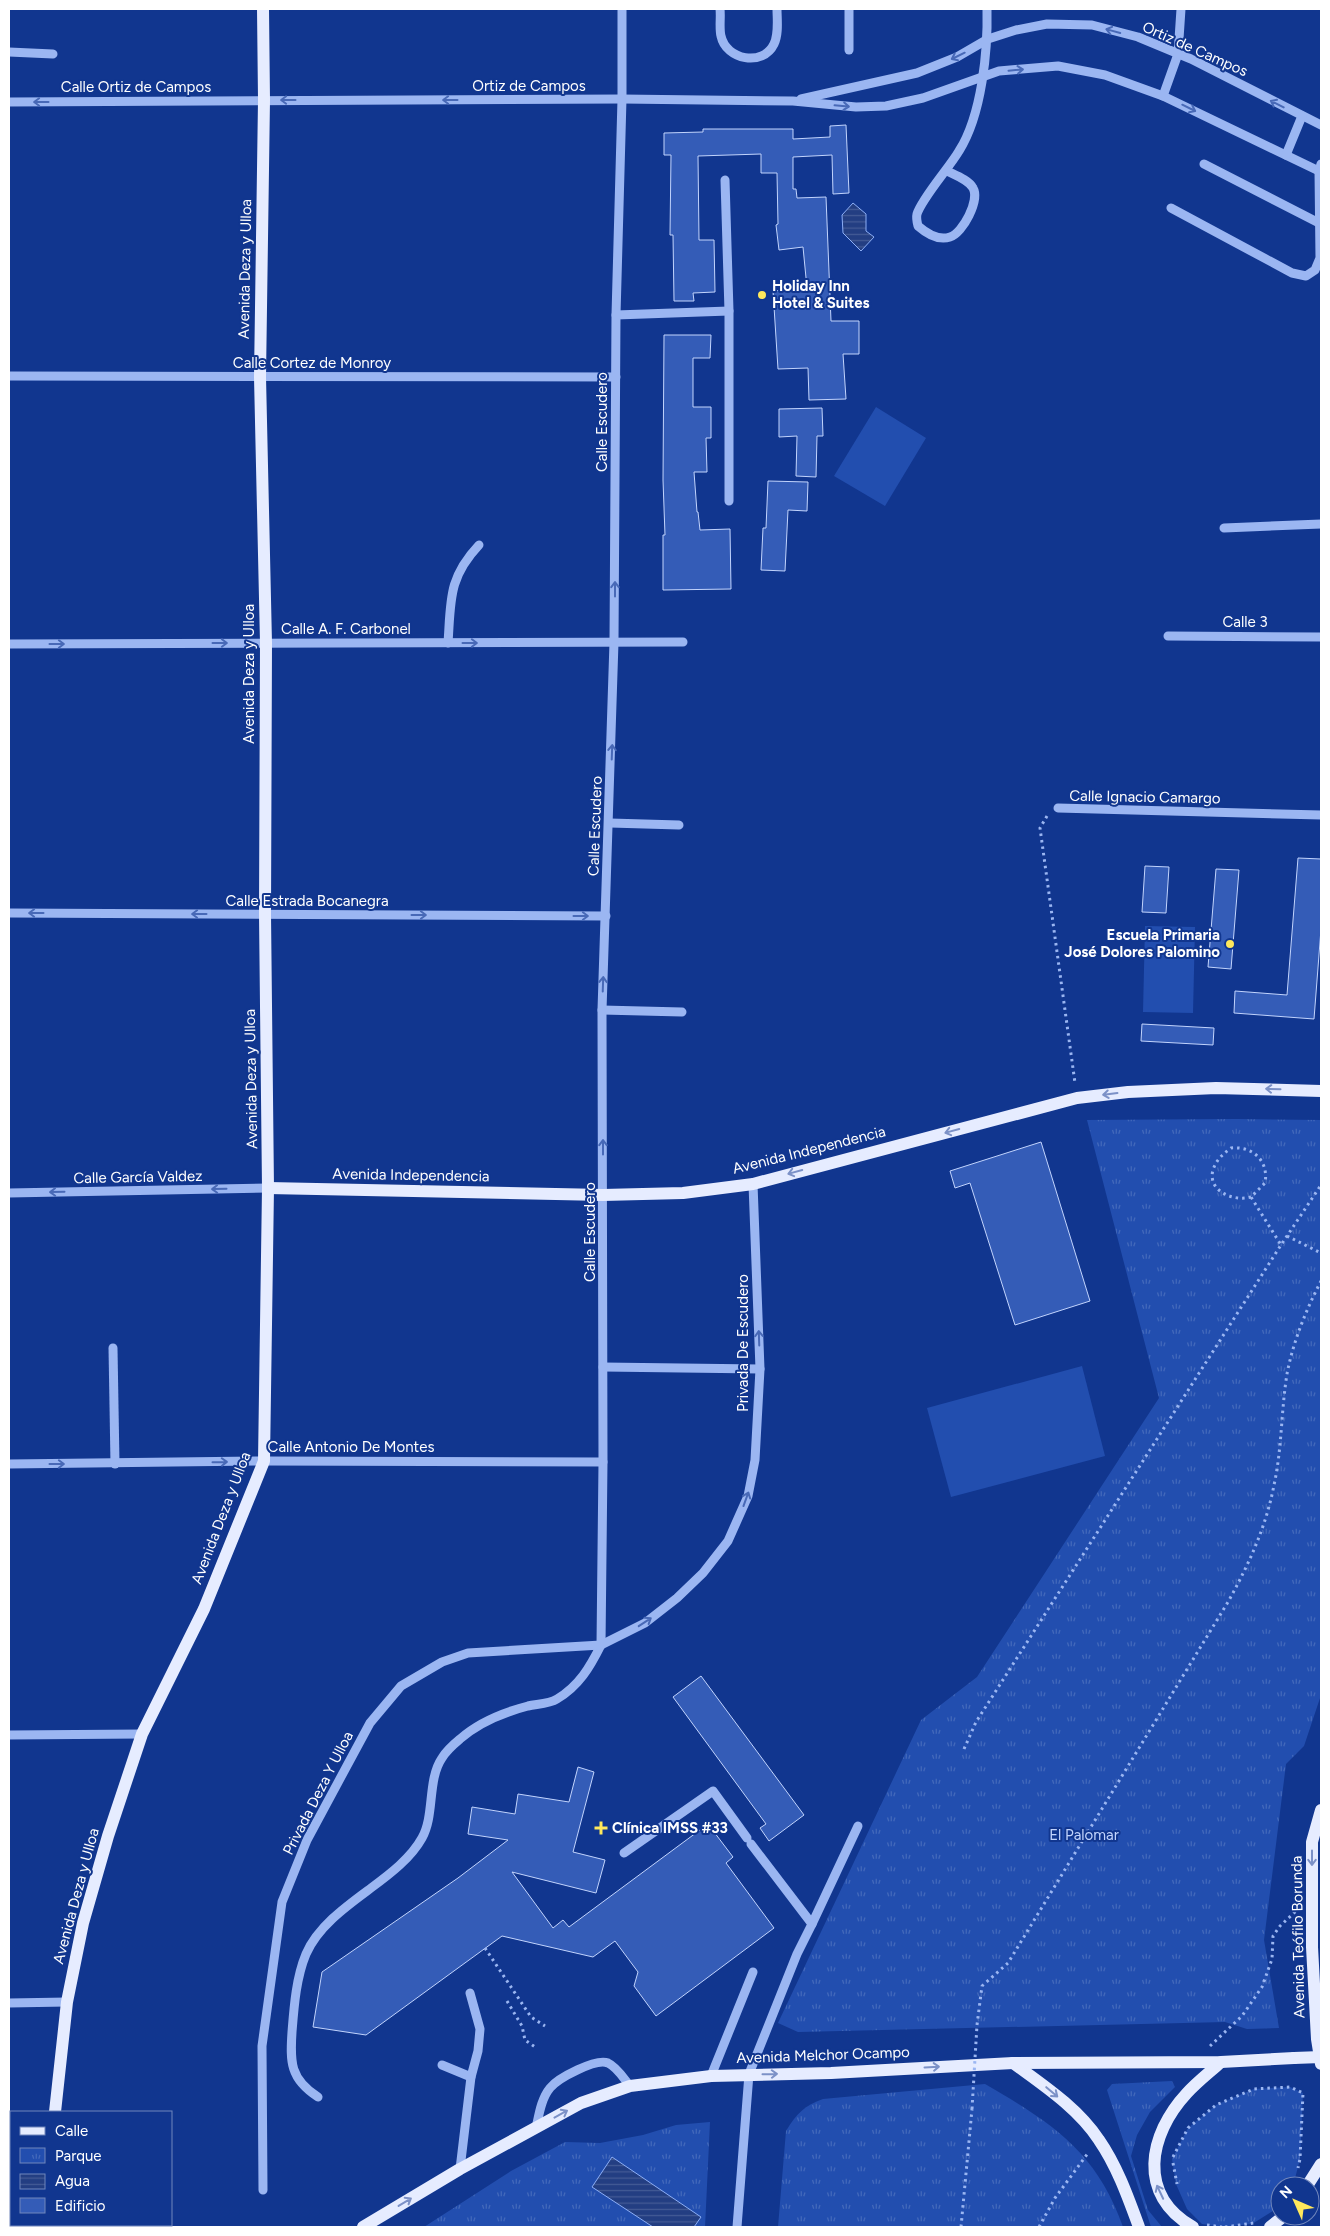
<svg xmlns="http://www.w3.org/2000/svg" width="1330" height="2236" font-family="Figtree,sans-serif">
  <defs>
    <pattern id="park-tufts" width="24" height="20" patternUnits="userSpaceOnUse" patternTransform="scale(1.25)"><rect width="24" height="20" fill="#224eaf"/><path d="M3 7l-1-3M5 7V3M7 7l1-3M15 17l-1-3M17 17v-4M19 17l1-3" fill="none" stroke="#4369bb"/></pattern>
    <pattern id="water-rules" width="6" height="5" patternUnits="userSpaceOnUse" patternTransform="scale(1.25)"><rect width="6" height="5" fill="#233e82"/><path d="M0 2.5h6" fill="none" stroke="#445b95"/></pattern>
  </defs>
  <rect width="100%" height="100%" fill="#11368f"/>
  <g fill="#224eaf">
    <path d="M876,407L926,438L885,506L834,476Z"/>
    <path d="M1145,926L1195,927L1193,1013L1143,1012Z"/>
    <path d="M1082,1366L1105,1456L951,1497L927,1408Z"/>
  </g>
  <g fill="url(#park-tufts)">
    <path d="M1236,1119L1321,1120V1695L1304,1746L1286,1764L1264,1940L1279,2028L1247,2029L1225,2022L798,2032L778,2023L921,1720L977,1677L1159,1398L1087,1120Z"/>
    <path d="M1172,2081L1175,2087L1150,2112L1137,2135L1131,2156L1148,2210L1162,2227H1151L1107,2090L1112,2084Z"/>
    <path d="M985,2084C1052,2123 1096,2151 1123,2227H778L786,2131C796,2114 805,2105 823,2099Z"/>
    <path d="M1290,2087L1303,2093L1300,2159L1293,2186H1280V2203L1273,2211L1252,2224L1222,2227L1202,2224L1187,2209L1176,2184L1172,2159L1188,2128L1216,2105L1254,2089Z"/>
    <path d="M710,2122L705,2227H424L511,2171L565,2142L600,2143L643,2135L676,2125Z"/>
  </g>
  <g fill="url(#water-rules)" stroke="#8caef6">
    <path d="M853,203L866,214V231L874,237L861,251L843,233L842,215Z"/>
    <path d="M612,2157L701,2217L694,2227H653L592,2187Z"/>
  </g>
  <g fill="#345cb7" stroke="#c2d4fd">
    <path d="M846,125L849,193L833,194L832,155L793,157V189H796L797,198L826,197L831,321H859V354H843L846,399L809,400L808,368L778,369L773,291L807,288L803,247L779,250L776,225L778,224L777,173H761V154L698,156L699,240H714L715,292L693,293L694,301H674L673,235H670L671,155H664V133L703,132V129H793V139L830,137V126Z"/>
    <path d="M664,335H711L710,358H693V407H711V438H706L707,472H694L697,512H698L700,530L730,529L731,589L663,590V535H665L663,480Z"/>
    <path d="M822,408L823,436H817L816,477L796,476L797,436L779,437V409Z"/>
    <path d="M768,481L808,482L807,511L788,510L785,571L761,570L763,528H766Z"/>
    <path d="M1298,858L1321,859V929L1314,1019L1234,1013L1235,991L1287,995Z"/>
    <path d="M1145,866L1169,867L1166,913L1142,912Z"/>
    <path d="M1216,869L1239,870L1231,969L1208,967Z"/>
    <path d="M1142,1024L1214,1028L1213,1045L1141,1041Z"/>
    <path d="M1041,1142L1090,1301L1015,1325L970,1183L955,1188L950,1171Z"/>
    <path d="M701,1676L804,1815L769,1841L760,1828L766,1824L673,1697Z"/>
    <path d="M578,1767L594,1772L573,1852L605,1860L596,1893L512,1872L553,1928L563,1920L569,1927L708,1824L733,1857L726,1863L774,1928L656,2016L634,1986L638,1972L615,1941L593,1957L502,1936L366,2035L313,2027L322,1972L458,1878L508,1840L468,1834L472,1807L515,1814L518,1794L569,1802Z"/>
  </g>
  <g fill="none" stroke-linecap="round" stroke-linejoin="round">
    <g stroke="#9bb6f2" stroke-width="3" stroke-dasharray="2.5 4" stroke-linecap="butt">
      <path d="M1047,816L1040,828L1075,1083"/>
      <path d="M1251,1197C1234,1202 1207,1191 1213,1170C1216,1160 1223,1154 1231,1148C1253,1146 1269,1161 1265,1183L1251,1197L1281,1245"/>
      <path d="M1287,1236L1321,1253"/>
      <path d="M964,1749L976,1722L1281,1245L1321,1185"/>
      <path d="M485,1948L531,2017L545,2026"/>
      <path d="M507,2001L522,2026L525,2040L535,2047"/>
      <path d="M977,2025L982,1986L1008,1963L1228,1602C1249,1564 1266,1527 1274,1485C1282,1449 1281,1411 1287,1374C1293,1342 1306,1310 1321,1281"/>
      <path d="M1210,2046L1242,2016L1262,1987L1272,1959L1273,1936L1280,1926L1296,1911"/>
      <path d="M1173,2157L1188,2128L1216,2105L1254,2089L1290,2087L1303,2093L1300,2159L1298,2168"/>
      <path d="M1173,2163L1177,2184"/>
      <path d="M1207,2225L1222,2227"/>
      <path d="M961,2227L972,2109"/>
      <path d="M1039,2227L1055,2198L1088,2153"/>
      <path d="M1225,2227L1254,2223"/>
    </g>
    <g stroke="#9bb6f2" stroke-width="9">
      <path d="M720,9C721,17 719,28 721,36C726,60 763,67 774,44C779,34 777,19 777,9"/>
      <path d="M849,9V50"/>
      <path d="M9,52L53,54"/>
      <path d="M1163,96L1178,54L1181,9"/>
      <path d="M801,99L917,73L957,57L988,39L1016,30L1047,24L1092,25L1138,37L1191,59L1321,125"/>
      <path d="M9,102L622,99L793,101L856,107L886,106L923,98L999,71L1058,66L1105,75L1163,96L1321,172"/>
      <path d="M1286,155L1302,116"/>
      <path d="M1204,164L1319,223"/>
      <path d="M947,171C955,175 969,180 973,188C980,200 963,233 950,237C938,241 926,233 918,226C917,222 916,218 917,214C922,198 949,168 959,151C982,115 988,50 987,9"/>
      <path d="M725,180L729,311V501"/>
      <path d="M1171,208L1292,273L1306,276L1315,270L1320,258L1319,171L1321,164"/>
      <path d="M616,315L729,311"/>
      <path d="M9,376L616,377"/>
      <path d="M1224,528L1321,524"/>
      <path d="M1168,636L1321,637"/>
      <path d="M448,643C451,600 448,578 479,545"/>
      <path d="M9,644L683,642"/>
      <path d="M1058,808L1321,815"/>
      <path d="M610,823L679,825"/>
      <path d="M9,913L606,916"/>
      <path d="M602,1010L682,1012"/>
      <path d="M9,1193L268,1188"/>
      <path d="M113,1348L115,1464"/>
      <path d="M603,1367L760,1369"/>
      <path d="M9,1464L264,1461L603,1462"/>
      <path d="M9,1735L142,1734"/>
      <path d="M624,1853L713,1791L747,1838"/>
      <path d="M812,1924L858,1826"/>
      <path d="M9,2003L67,2002"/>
      <path d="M442,2065L471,2077"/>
      <path d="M711,2076L753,1972"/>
      <path d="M318,2097C290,2079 290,2062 292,2032C294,2007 296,1978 306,1954C318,1926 348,1905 371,1888C390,1874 411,1858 422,1838C435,1815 427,1780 442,1758C446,1751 454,1744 460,1739C478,1723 505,1712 528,1706C537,1704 549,1704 557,1699C579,1686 590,1667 601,1645L603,1462L602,1010L614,642L616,315L622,99V9"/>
      <path d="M536,2128C539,2115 541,2099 550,2088C558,2078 596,2058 608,2063C617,2067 624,2079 630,2086"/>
      <path d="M460,2169L471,2077L478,2051L480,2029L470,1993"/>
      <path d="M263,2190L262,2046L282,1902L307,1840L370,1723L401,1686L442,1662L468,1653L601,1645L645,1623L677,1598L703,1573L728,1541L748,1496L755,1460L760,1369L753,1184"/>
      <path d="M737,2227L749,2074L797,1954L812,1924L751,1844"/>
    </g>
    <g stroke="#e6ecff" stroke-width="12">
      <path d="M268,1188L603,1195L683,1193L753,1184L1077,1098L1128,1092L1216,1088L1321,1091"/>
      <path d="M1321,1810L1312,1842V1947L1317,2039L1321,2064"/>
      <path d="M1013,2063C1043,2085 1078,2108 1099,2140C1117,2166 1128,2197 1139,2227"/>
      <path d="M55,2112L67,2002L83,1923L108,1836L142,1734L204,1609L264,1461L268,1188L265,914L266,643L260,377L264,100L263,9"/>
      <path d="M1307,2186L1321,2164"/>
      <path d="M35,2227L36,2225"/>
      <path d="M363,2227L460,2169L581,2103L630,2086L711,2076L831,2073L1013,2063L1221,2062L1294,2058"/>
      <path d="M1193,2227C1137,2195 1148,2135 1187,2093C1197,2082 1210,2072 1221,2062"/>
      <path d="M1270,2227L1284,2216"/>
    </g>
    <path stroke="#9bb6f2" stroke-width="3" stroke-dasharray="2.5 4" stroke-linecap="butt" d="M972,2109L977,2025"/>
    <path stroke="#e6ecff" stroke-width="12" d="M1294,2058L1321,2057"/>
  </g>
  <defs><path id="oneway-shaft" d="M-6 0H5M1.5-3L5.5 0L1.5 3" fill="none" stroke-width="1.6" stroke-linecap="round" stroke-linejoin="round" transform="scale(1.25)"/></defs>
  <g stroke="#4869b7">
    <use href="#oneway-shaft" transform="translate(1113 31) rotate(-165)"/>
    <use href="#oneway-shaft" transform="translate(958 56) rotate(154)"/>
    <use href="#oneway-shaft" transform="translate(1016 70) rotate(-5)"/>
    <use href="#oneway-shaft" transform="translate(288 100) rotate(180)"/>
    <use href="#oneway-shaft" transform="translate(450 100) rotate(180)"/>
    <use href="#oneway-shaft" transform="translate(41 102) rotate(180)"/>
    <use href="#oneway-shaft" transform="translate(1277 104) rotate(-153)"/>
    <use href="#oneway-shaft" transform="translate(842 106) rotate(5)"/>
    <use href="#oneway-shaft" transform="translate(1189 108) rotate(26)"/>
    <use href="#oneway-shaft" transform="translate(615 589) rotate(-90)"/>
    <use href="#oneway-shaft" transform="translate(220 643)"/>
    <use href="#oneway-shaft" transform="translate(470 643)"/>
    <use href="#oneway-shaft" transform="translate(57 644)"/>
    <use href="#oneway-shaft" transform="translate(612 752) rotate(-88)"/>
    <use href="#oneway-shaft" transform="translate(36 913) rotate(-180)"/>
    <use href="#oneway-shaft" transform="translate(199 914) rotate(-180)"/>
    <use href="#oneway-shaft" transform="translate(419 915)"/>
    <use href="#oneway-shaft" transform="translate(581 916)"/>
    <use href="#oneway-shaft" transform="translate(603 984) rotate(-88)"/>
    <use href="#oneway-shaft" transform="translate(603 1147) rotate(-90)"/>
    <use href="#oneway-shaft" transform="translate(219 1189) rotate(179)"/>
    <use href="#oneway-shaft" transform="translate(57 1192) rotate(179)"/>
    <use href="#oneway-shaft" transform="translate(759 1338) rotate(-92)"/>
    <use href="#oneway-shaft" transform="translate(220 1462) rotate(-1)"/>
    <use href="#oneway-shaft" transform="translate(57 1464)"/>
    <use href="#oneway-shaft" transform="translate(746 1499) rotate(-70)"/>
    <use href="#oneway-shaft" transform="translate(645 1622) rotate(-33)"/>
  </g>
  <g stroke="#7c91c7">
    <use href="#oneway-shaft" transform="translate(1273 1089) rotate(-178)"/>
    <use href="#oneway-shaft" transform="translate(1110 1094) rotate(173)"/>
    <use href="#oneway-shaft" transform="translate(952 1131) rotate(165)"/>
    <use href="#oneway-shaft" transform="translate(795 1172) rotate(165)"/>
    <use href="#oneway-shaft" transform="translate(1312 1858) rotate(90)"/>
    <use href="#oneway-shaft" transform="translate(932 2067) rotate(-3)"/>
    <use href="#oneway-shaft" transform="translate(770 2074) rotate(-1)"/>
    <use href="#oneway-shaft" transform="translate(1052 2092) rotate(40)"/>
    <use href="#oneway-shaft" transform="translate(561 2114) rotate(-29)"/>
    <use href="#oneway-shaft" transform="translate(1160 2192) rotate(-115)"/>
    <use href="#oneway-shaft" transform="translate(405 2202) rotate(-31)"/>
  </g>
  <g fill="#ffe85c" stroke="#11368f" stroke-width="2">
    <circle cx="762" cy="295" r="5"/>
    <circle cx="1230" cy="944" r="5"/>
    <path d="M598.5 1820.5h5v5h5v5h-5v5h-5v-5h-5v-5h5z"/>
  </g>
  <g text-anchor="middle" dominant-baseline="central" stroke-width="4" stroke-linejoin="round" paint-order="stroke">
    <g font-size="15" fill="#fff" stroke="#11368f">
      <text transform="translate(1195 49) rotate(24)">Ortiz de Campos</text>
      <text x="529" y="86">Ortiz de Campos</text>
      <text x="136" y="87">Calle Ortiz de Campos</text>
      <text transform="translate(245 269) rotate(-89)">Avenida Deza y Ulloa</text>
      <text x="312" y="363">Calle Cortez de Monroy</text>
      <text transform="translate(602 422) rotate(-90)">Calle Escudero</text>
      <text x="1245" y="622">Calle 3</text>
      <text x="346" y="629">Calle A. F. Carbonel</text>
      <text transform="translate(249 674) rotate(-90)">Avenida Deza y Ulloa</text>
      <text transform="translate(1145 797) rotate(1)">Calle Ignacio Camargo</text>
      <text transform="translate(595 826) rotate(-88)">Calle Escudero</text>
      <text x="307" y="901">Calle Estrada Bocanegra</text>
      <text transform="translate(251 1079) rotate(-91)">Avenida Deza y Ulloa</text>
      <text transform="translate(809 1150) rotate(-14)">Avenida Independencia</text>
      <text transform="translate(411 1175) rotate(1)">Avenida Independencia</text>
      <text transform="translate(138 1177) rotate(-1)">Calle García Valdez</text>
      <text transform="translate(590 1232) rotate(-90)">Calle Escudero</text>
      <text transform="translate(743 1343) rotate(-90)">Privada De Escudero</text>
      <text x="351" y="1447">Calle Antonio De Montes</text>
      <text transform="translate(221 1518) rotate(-69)">Avenida Deza y Ulloa</text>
      <text transform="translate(318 1793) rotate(-63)">Privada Deza Y Ulloa</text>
      <text transform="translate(76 1896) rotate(-75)">Avenida Deza y Ulloa</text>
      <text transform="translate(1298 1937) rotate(-91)">Avenida Teófilo Borunda</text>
      <text transform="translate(823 2055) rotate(-2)">Avenida Melchor Ocampo</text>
    </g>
    <g font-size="15" font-weight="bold" fill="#fff" stroke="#11368f" text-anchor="start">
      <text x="772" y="286">Holiday Inn<tspan x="772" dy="17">Hotel &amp; Suites</tspan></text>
      <text x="1220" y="935" text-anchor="end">Escuela Primaria<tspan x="1220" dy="17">José Dolores Palomino</tspan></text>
      <text x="612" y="1828">Clínica IMSS #33</text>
    </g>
    <g font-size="15" fill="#c2d4fd" stroke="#11368f">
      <text x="1084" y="1835">El Palomar</text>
    </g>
  </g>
  <rect width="1330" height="2236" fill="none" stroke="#ffffff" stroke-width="20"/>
  <rect x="10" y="2111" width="162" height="115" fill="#11368f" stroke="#7086bc"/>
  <rect x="20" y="2127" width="25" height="8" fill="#e6ecff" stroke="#7086bc"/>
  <text x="55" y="2136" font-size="15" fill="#ffffff">Calle</text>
  <rect x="20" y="2148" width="25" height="15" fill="url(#park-tufts)" stroke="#7086bc"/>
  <text x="55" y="2161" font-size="15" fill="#ffffff">Parque</text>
  <rect x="20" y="2174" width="25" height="15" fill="url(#water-rules)" stroke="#7086bc"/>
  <text x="55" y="2186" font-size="15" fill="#ffffff">Agua</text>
  <rect x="20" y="2198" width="25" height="15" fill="#345cb7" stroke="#7086bc"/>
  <text x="55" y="2211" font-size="15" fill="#ffffff">Edificio</text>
  <g transform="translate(1295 2201) rotate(315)"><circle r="24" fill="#11368f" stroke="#7086bc"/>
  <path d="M0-4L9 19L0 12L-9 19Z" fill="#ffe85c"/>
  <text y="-8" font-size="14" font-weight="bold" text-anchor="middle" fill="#ffffff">N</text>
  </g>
</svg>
